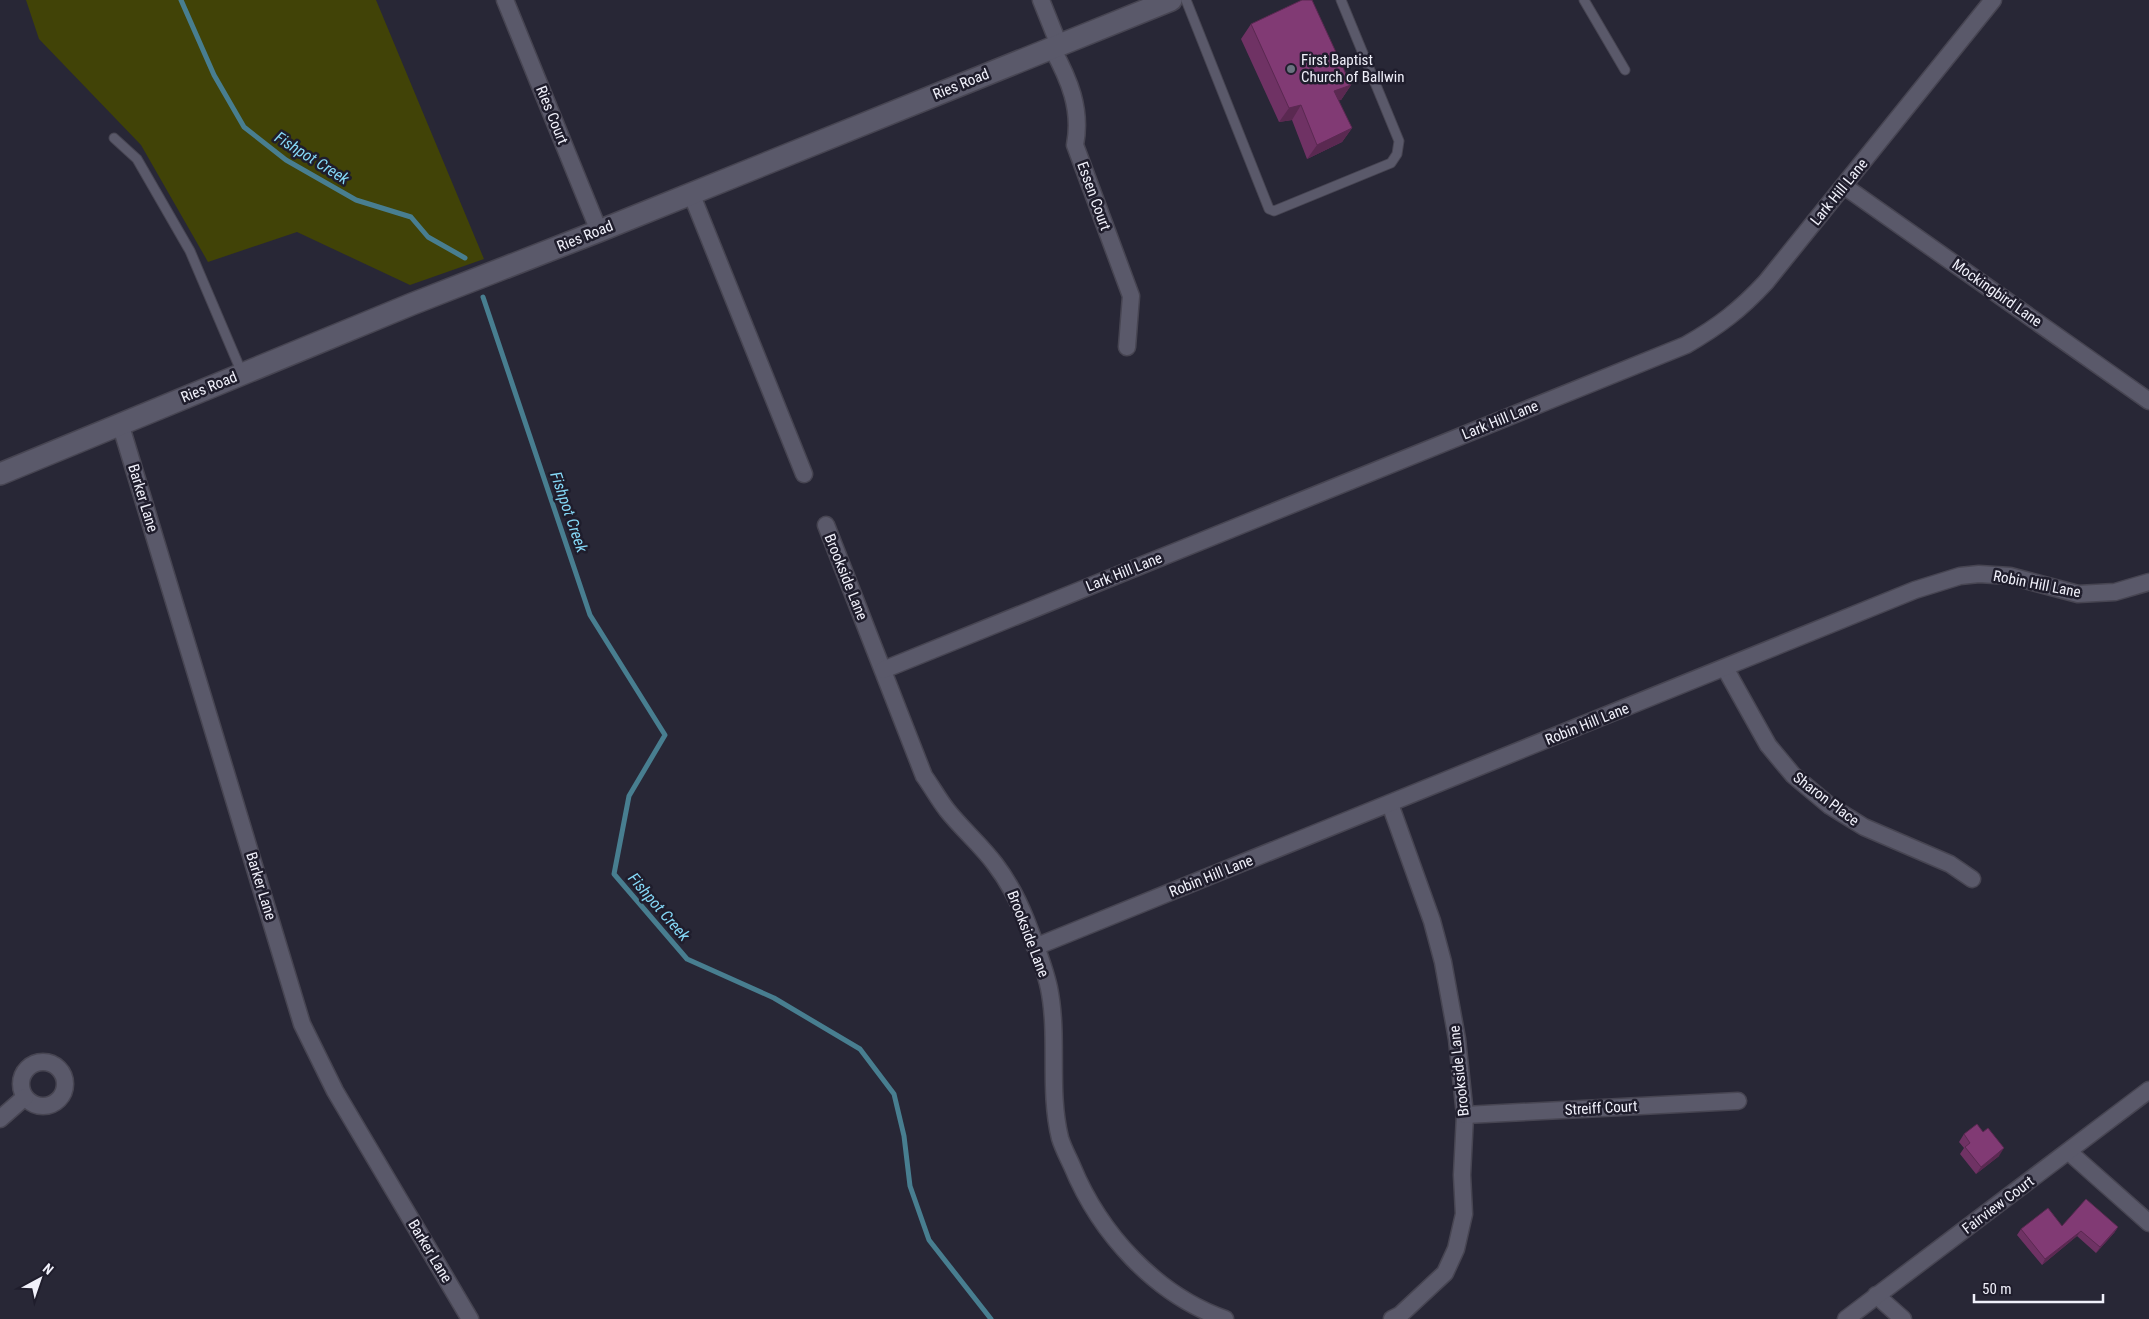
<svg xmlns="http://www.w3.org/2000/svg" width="2149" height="1319" font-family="'Roboto Condensed',sans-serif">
  <rect width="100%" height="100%" fill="#282736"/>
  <path fill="#414307" d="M26,0H376L484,259L410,285L297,232L208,262L141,145L39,39Z"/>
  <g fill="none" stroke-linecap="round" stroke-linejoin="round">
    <g stroke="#487e90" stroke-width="5">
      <path d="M181,0L214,75L244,127L286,160L356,200L411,217L428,237L465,258"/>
      <path d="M483,297L590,615L665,735L629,796L614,874L687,959L774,998L860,1049L894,1094L904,1136L910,1186L929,1240L991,1319"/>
    </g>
    <defs>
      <g id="service">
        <path d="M1186,0L1269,209L1274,211L1391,163L1397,154L1399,141L1341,0"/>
        <path d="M1584,0L1625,70"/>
        <path d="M114,138L137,159L190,251L242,373"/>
      </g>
      <g id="minor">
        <path d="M505,0L599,231"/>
        <path d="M1041,0L1059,45"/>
        <path d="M1052,48C1069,79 1082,109 1075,145L1131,296L1127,347"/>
        <path d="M1844,186L2149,401"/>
        <path d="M691,193L804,474"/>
        <path d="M120,423L302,1024L335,1091L470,1319"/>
        <path d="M826,525L924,776C932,787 939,800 947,810C962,829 981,845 995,864C1008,881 1018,900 1026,920C1034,941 1044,965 1049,988C1059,1037 1048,1089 1060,1138C1063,1148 1068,1157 1072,1166C1100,1234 1156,1295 1225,1319"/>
        <path d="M1725,668L1768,745L1793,775L1830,806L1864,827L1950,864L1972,879"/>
        <path d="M883,670L1686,345C1719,326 1740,310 1766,282L1993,0"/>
        <path d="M1390,804L1432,921L1443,962L1457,1039L1465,1115L1462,1175L1464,1214L1456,1249L1445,1273L1400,1315L1392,1319"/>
        <path d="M1035,947L1915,590L1960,576L1979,574L2010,576L2078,594L2115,592L2149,582"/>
        <circle cx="43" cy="1084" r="22"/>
        <path d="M1465,1115L1738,1101"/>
        <path d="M0,1119L25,1097"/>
        <path d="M2069,1152L2149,1223"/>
        <path d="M1876,1295L1903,1319"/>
        <path d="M1846,1319L2149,1090"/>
      </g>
      <path id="tertiary" d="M0,474L412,304L599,231L1171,0"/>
    </defs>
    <use href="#service" stroke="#474552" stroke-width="11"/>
    <use href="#minor" stroke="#474552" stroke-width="19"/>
    <use href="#tertiary" stroke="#474552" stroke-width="24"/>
    <use href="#service" stroke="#5a596a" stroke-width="9"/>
    <use href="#minor" stroke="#5a596a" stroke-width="16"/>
    <use href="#tertiary" stroke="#5a596a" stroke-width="21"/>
  </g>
  <g fill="#6f3264">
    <path d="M1251,24L1351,85L1341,100H1338L1352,128L1342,142L1307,159L1292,120L1279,122L1241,39Z"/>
    <path d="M1964,1134L1999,1156L1976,1174L1960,1154L1964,1148L1959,1142Z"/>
    <path d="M2062,1226L2118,1227L2114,1233L2096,1253L2077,1236L2042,1265L2017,1235L2021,1229Z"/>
  </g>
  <g fill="#5a2951">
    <path d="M1351,85L1341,100L1324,105L1334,91Z"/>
    <path d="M1301,105L1292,120L1279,122L1289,108Z"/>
    <path d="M1352,128L1342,142L1307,159L1317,145Z"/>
    <path d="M2004,1148L1999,1156L1976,1174L1981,1167Z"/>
    <path d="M2118,1227L2114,1233L2096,1253L2100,1247Z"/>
    <path d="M2081,1231L2077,1236L2042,1265L2045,1259Z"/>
  </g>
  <g fill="#813a74" stroke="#5a2951">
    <path d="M1302,0H1312L1351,85L1334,91L1352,128L1317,145L1301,105L1289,108L1251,24Z"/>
    <path d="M1977,1124L1983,1132L1988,1128L2004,1148L1981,1167L1965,1147L1970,1143L1964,1134Z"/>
    <path d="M2086,1199L2118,1227L2100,1247L2081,1231L2045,1259L2021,1229L2048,1208L2062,1226Z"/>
  </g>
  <circle fill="#6b7280" stroke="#1f1d2c" stroke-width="2" cx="1291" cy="69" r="5"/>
  <g text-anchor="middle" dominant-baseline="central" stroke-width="5" stroke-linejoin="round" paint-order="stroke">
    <g font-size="15" fill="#f0f0fa" stroke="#1f1d2c" text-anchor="start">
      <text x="1301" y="60">First Baptist<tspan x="1301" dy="17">Church of Ballwin</tspan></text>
    </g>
    <g font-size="15" fill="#f0f0fa" stroke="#1f1d2c">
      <text transform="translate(961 84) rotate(-22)">Ries Road</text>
      <text transform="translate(552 115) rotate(68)">Ries Court</text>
      <text transform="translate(1839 192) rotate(-51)">Lark Hill Lane</text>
      <text transform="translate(1094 196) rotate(70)">Essen Court</text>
      <text transform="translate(585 236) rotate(-22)">Ries Road</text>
      <text transform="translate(1997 293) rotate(35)">Mockingbird Lane</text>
      <text transform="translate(209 387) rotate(-22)">Ries Road</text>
      <text transform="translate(1500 420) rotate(-22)">Lark Hill Lane</text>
      <text transform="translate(143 498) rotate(73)">Barker Lane</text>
      <text transform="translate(1124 572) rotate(-22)">Lark Hill Lane</text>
      <text transform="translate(846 577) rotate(68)">Brookside Lane</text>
      <text transform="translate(2037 584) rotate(11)">Robin Hill Lane</text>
      <text transform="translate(1587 724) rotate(-22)">Robin Hill Lane</text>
      <text transform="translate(1826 799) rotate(37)">Sharon Place</text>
      <text transform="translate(1211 876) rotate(-22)">Robin Hill Lane</text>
      <text transform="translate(261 886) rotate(73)">Barker Lane</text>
      <text transform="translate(1028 934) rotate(69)">Brookside Lane</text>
      <text transform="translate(1459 1071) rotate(-96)">Brookside Lane</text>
      <text transform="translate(1601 1108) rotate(-3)">Streiff Court</text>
      <text transform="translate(1998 1205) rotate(-37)">Fairview Court</text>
      <text transform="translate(430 1251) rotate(59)">Barker Lane</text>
    </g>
    <g font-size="16" font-style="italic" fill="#85d8f7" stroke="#1f1d2c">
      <text transform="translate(312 158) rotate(32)">Fishpot Creek</text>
      <text transform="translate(569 512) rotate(71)">Fishpot Creek</text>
      <text transform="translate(659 907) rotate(49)">Fishpot Creek</text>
    </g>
  </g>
  <g transform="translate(40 1279) rotate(40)" stroke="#1f1d2c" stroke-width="4" paint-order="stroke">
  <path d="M0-4L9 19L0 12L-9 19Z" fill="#f0f0fa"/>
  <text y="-8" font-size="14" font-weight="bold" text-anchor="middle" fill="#f0f0fa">N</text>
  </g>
  <path d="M1974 1294v8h129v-8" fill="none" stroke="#f0f0fa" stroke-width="2.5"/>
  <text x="1982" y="1294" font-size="15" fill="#f0f0fa" stroke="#1f1d2c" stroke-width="4" paint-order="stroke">50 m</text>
</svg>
